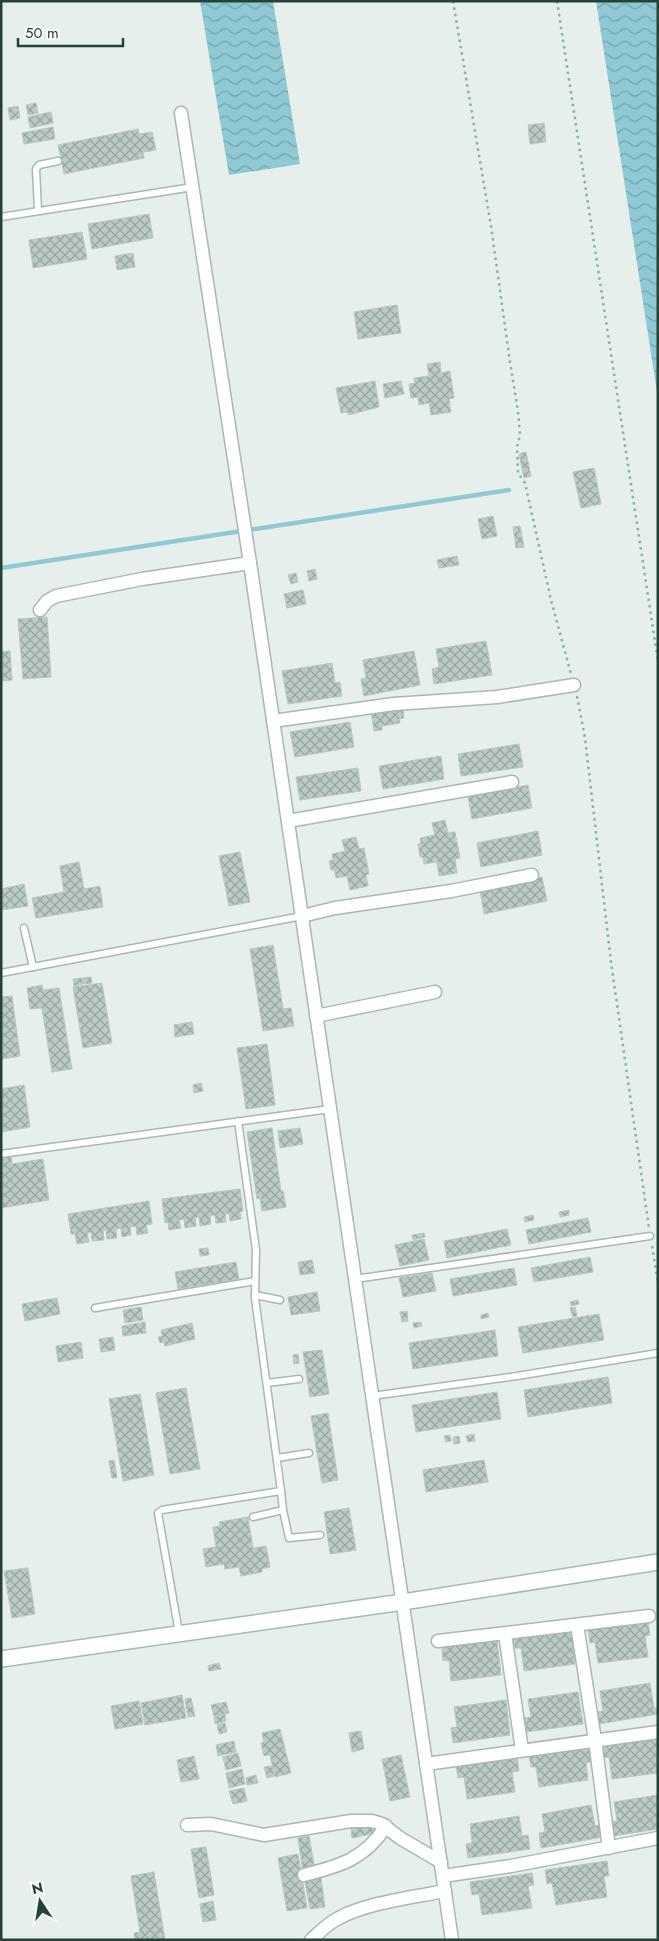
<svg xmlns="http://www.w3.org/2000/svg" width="659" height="1941" font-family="Jost,sans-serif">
  <defs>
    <pattern id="water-waves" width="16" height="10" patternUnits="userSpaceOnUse" patternTransform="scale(1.25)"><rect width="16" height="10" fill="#8ec9d4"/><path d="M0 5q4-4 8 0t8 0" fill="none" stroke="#74a5ad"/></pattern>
    <pattern id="building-cross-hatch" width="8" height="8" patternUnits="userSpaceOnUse" patternTransform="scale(1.25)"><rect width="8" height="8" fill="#bbcac4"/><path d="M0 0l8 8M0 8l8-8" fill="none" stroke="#98a6a0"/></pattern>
  </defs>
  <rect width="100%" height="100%" fill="#e6efeb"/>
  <g fill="url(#water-waves)">
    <path d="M200,1H273L300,164L229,175Z"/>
    <path d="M596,1H658V398Z"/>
  </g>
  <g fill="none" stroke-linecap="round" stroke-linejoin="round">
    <path stroke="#8ec9d4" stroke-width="4.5" d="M1,568L509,490"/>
  </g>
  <g fill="url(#building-cross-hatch)" stroke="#b8c9c2">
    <path d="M36,103L38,113L28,115L26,105Z"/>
    <path d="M18,106L20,118L10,120L8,108Z"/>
    <path d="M51,112L53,123L30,128L28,117Z"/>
    <path d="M544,123L546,142L530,144L528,125Z"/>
    <path d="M53,127L55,139L24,144L22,133Z"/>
    <path d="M138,129L139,134L152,132L156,150L143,152L144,158L64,174L58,145Z"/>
    <path d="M149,214L153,238L92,249L88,224Z"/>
    <path d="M82,232L87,259L33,268L29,240Z"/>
    <path d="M133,253L135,267L117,270L115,256Z"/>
    <path d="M397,305L401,333L358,339L354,312Z"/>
    <path d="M440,362L441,373L450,371L454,398L449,399L451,412L431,415L429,403L419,405L418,397L411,398L409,384L415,383L414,378L429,376L427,364Z"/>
    <path d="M375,381L379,407L348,415V412L341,413L336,388Z"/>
    <path d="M401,381L404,394L385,398L383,384Z"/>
    <path d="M526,452L531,476L524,478L519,454Z"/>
    <path d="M594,468L601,504L581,508L573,472Z"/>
    <path d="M493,516L497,536L482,539L478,519Z"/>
    <path d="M520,526L524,547L516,548L513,527Z"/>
    <path d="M457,556L459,565L439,568L437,560Z"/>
    <path d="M315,569L317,579L309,581L307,571Z"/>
    <path d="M296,573L298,582L291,584L288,575Z"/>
    <path d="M303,590L306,604L287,608L284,594Z"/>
    <path d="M47,617L51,677L23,679L18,619Z"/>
    <path d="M486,641L492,675L434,684L432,669L439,667L436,649Z"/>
    <path d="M10,651L12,680L1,681V652Z"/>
    <path d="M414,651L420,685L364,696L361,679L366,678L363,660Z"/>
    <path d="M332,663L335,683L340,682L342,696L288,704L282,671Z"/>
    <path d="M397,706L398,711L403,710L404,718L399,719L400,723L382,726V730L374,731L371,711Z"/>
    <path d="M350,722L354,747L295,757L290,732Z"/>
    <path d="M519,744L523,767L461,776L458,754Z"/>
    <path d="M441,756L444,779L383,789L379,766Z"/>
    <path d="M358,768L361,791L300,800L296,777Z"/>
    <path d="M528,785L532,808L472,819L468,796Z"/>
    <path d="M445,820L448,833L455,832L460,858L455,859L457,873L439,876L437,862L424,864L423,857H420L418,844L421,843L420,838L435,835L432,823Z"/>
    <path d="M538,831L542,855L481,867L477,843Z"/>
    <path d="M356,837L359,849L364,848L369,874L366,875L368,886L350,890L347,876L336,878L334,870H331L329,861L333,860L332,854L345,851L342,840Z"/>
    <path d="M240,852L250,902L229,906L219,856Z"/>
    <path d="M79,862L84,889L100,886L103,907L36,918L32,898L64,892L60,866Z"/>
    <path d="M542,877L547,901L484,914L480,890Z"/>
    <path d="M24,884L28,906L1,910V889Z"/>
    <path d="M273,945L283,1009L291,1008L294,1026L263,1031L250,949Z"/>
    <path d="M91,977L92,983L84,984L83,978Z"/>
    <path d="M82,978L83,984L74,986L73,979Z"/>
    <path d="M102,983L112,1043L83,1048L73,987Z"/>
    <path d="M42,985L43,990L59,988L72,1069L52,1072L42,1008L30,1009L27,988Z"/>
    <path d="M12,996L20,1056L2,1059L1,997Z"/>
    <path d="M192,1022L194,1034L175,1037L174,1025Z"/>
    <path d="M267,1044L275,1105L246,1109L237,1048Z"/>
    <path d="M201,1083L203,1091L194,1093L193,1085Z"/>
    <path d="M24,1085L30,1127L1,1132V1089Z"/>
    <path d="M272,1128L281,1191H283L286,1207L262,1211L260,1198L257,1199L247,1132Z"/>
    <path d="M300,1128L303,1144L280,1148L278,1131Z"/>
    <path d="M11,1154L12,1164L43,1159L49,1200L1,1208V1156Z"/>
    <path d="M240,1189L243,1211L240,1212L241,1219L230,1221L229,1213L225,1214L226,1222L216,1223L215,1215L210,1216L211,1224L200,1226L199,1217L195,1218L196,1226L185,1228L184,1219L179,1220L181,1228L169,1230L168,1222L165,1223L162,1199Z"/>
    <path d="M149,1201L152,1224L146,1225L148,1233L137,1235L136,1226L130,1227L131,1235L122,1237L121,1228L116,1229L117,1238L107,1239L106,1230H103L104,1240L92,1241L91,1232L87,1233L89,1242L77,1244L75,1234H71L68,1214Z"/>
    <path d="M569,1210V1215L560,1217L559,1212Z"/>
    <path d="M533,1215L534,1220L525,1222L524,1217Z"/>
    <path d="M588,1218L591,1232L529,1244L526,1230Z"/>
    <path d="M507,1229L511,1245L447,1258L444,1241Z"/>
    <path d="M424,1233L425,1237L413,1240L412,1235Z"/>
    <path d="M424,1239L429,1260L400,1266L395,1245Z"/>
    <path d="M208,1248L209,1255L200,1256L199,1249Z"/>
    <path d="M590,1257L593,1272L534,1282L531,1268Z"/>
    <path d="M312,1260L315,1273L300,1275L298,1262Z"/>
    <path d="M236,1262L239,1279L178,1289L175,1272Z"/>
    <path d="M514,1268L517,1285L453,1296L450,1279Z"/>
    <path d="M432,1273L436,1291L403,1297L399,1278Z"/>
    <path d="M317,1292L320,1311L291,1315L288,1297Z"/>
    <path d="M57,1298L60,1314L25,1321L22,1304Z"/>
    <path d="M578,1300L579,1304L571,1306L570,1302Z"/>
    <path d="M141,1307L143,1320L125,1323L123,1310Z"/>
    <path d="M575,1307L577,1316L573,1317L570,1308Z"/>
    <path d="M407,1311L408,1321L402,1322L400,1312Z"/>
    <path d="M488,1313L489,1317L481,1319V1315Z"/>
    <path d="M599,1314L604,1340L523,1353L518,1327Z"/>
    <path d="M145,1322L146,1333L123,1336L122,1326Z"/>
    <path d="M421,1322L422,1326L414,1328L413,1323Z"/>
    <path d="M192,1323L195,1339L165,1346L164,1342L160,1343L158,1337L162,1336L161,1330Z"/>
    <path d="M495,1330L498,1356L413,1369L409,1343Z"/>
    <path d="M113,1337L115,1350L101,1352L99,1339Z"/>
    <path d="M81,1342L83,1358L58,1362L56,1346Z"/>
    <path d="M322,1350L329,1394L310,1397L303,1352Z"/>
    <path d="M298,1354L299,1363L294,1364L293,1355Z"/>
    <path d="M608,1377L612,1403L528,1417L524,1390Z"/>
    <path d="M186,1388L200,1469L170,1474L156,1393Z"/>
    <path d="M497,1392L501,1419L416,1432L412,1405Z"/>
    <path d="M140,1394L154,1475L123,1481L109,1399Z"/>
    <path d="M328,1413L338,1480L322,1483L311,1416Z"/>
    <path d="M474,1434L475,1441L468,1442L466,1436Z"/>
    <path d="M450,1435L451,1441L446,1442L444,1436Z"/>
    <path d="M459,1436L460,1443L454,1444L453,1437Z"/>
    <path d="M114,1460L117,1478H112L109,1461Z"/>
    <path d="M484,1460L488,1482L426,1492L423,1470Z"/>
    <path d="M349,1508L356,1550L330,1554L324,1512Z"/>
    <path d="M248,1517L253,1548L266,1546L270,1567L262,1569V1572L241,1576L239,1567L225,1569L224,1564L206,1567L203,1549L216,1547L213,1527L220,1526L219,1522Z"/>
    <path d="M28,1568L35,1614L12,1618L4,1571Z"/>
    <path d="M648,1622L650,1635L645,1636L648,1657L598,1663L595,1642L590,1643L588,1630Z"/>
    <path d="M571,1629L575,1664L524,1671L521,1648H515L513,1637Z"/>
    <path d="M497,1641L501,1675L451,1681L449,1660L443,1661L442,1647Z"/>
    <path d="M219,1663L221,1669L209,1671L208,1666Z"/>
    <path d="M650,1683L654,1708H658V1714L599,1724L597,1712L603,1711L600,1691Z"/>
    <path d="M578,1692L583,1724L526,1732L524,1718L531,1717L528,1699Z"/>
    <path d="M182,1695L186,1718L145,1725L141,1703Z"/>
    <path d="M191,1698L195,1716L188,1717L185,1699Z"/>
    <path d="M506,1700L510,1735L453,1743L451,1728L457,1727L454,1707Z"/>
    <path d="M139,1701L143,1724L115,1729L111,1706Z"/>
    <path d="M226,1702L229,1713L214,1716L211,1705Z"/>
    <path d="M225,1714L226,1721L215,1724L214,1717Z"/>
    <path d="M225,1723L227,1732L219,1734L217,1725Z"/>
    <path d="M280,1729L291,1773L275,1777L270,1755L264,1756L261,1743L264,1742L262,1733Z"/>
    <path d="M361,1731L364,1749L352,1752L349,1733Z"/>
    <path d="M658,1737V1773L612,1779L609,1757L603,1758L601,1746Z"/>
    <path d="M234,1741L236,1752L218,1756L216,1745Z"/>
    <path d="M591,1746L593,1761L586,1763L588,1780L539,1787L536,1767H531L529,1755Z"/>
    <path d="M238,1753L241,1766L226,1770L223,1757Z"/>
    <path d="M401,1755L410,1797L390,1801L382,1759Z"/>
    <path d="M194,1756L199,1779L181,1782L177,1760Z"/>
    <path d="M517,1757L519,1771L512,1772L515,1792L467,1799L464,1777L458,1778L456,1765Z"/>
    <path d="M272,1766L274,1776L267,1778L264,1767Z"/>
    <path d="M242,1769L245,1784L229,1788L226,1773Z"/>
    <path d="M256,1775L258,1783L247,1785L246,1778Z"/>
    <path d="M244,1788L247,1801L233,1804L229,1791Z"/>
    <path d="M658,1795V1829L613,1836L611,1822L617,1821L614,1802Z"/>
    <path d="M591,1805L595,1826L601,1825L603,1837L541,1848L539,1833L545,1832L542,1814Z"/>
    <path d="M519,1816L522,1836L528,1835L530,1849L468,1858L466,1844L472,1843L470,1824Z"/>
    <path d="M374,1824L376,1833L352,1838L351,1829Z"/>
    <path d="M309,1836L315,1870L303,1872L298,1838Z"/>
    <path d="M206,1847L214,1895L199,1898L191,1849Z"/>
    <path d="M298,1854L307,1908L287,1911L278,1858Z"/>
    <path d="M607,1861L609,1876H604L607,1897L556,1905L552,1883L547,1884L545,1870Z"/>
    <path d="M154,1872L165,1940H135L134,1933L140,1932L131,1876Z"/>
    <path d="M532,1873L534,1885L528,1886L532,1908L482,1915L479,1894L472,1895L470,1882Z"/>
    <path d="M321,1878L325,1907L310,1909L305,1881Z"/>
    <path d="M213,1901L216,1920L203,1922L200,1904Z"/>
  </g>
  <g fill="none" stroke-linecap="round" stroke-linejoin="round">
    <defs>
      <g id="lane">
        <path d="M38,211L36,169L39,165L58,161"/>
        <path d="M1,217L193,187"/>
        <path d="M24,928L33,967"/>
        <path d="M1,973L302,916"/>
        <path d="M1,1154L330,1109"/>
        <path d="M355,1279L650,1236"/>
        <path d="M255,1295L280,1300"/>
        <path d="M95,1308L255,1281"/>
        <path d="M267,1383L299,1379"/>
        <path d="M372,1396L517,1376L658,1353"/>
        <path d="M277,1458L309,1453"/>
        <path d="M283,1510L289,1538L320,1535"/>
        <path d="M253,1517L283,1510L281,1491"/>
        <path d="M179,1633L158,1513L162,1510L281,1491L255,1298L256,1250L238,1121"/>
      </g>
      <g id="street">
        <path d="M181,113L250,563L452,1940"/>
        <path d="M40,610L47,601L56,596L142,579L250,563"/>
        <path d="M273,721L394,704L497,697L574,685"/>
        <path d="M288,821L512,782"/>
        <path d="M302,916L335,908L451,891L532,875"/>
        <path d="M316,1016L435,992"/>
        <path d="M577,1625L595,1740L609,1848"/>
        <path d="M505,1634L522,1750"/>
        <path d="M438,1641L649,1616"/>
        <path d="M426,1764L658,1732"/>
        <path d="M187,1825L211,1824L264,1835L351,1821H372L382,1824L400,1838L441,1862"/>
        <path d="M304,1875C340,1866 365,1859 386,1826"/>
        <path d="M443,1876L511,1866L658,1838"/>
        <path d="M311,1940C320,1932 328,1923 339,1918C365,1903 415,1897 445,1891"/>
      </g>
      <path id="secondary" d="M1,1659L403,1602L658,1562"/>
    </defs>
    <use href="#lane" stroke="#a8b8b2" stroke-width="9"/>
    <use href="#street" stroke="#a8b8b2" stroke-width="15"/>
    <use href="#secondary" stroke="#a4bbb3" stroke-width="18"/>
    <g stroke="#86b3a5" stroke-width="2.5" stroke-dasharray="2.5 4" stroke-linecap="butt">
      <path d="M453,1L491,226L510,362L518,411L520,435L517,447L518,473L525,483L551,600L571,674"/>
      <path d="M557,1L658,661"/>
      <path d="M577,696L585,738L611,962L649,1228"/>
      <path d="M652,1246L658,1283"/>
    </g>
    <use href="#lane" stroke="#fff" stroke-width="6"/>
    <use href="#street" stroke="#fff" stroke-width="12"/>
    <use href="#secondary" stroke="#fff" stroke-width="15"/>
  </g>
  <rect width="659" height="1941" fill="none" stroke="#24423a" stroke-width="5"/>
  <g transform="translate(40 1901) rotate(348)" stroke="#f7fbf9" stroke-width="4" paint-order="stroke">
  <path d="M0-4L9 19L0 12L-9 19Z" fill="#24423a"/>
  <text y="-8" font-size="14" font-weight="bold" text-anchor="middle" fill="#24423a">N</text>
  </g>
  <path d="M18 38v8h105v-8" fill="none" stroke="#24423a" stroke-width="2.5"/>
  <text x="25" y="38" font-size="15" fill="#24423a" stroke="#f7fbf9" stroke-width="4" paint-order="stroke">50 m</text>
</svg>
